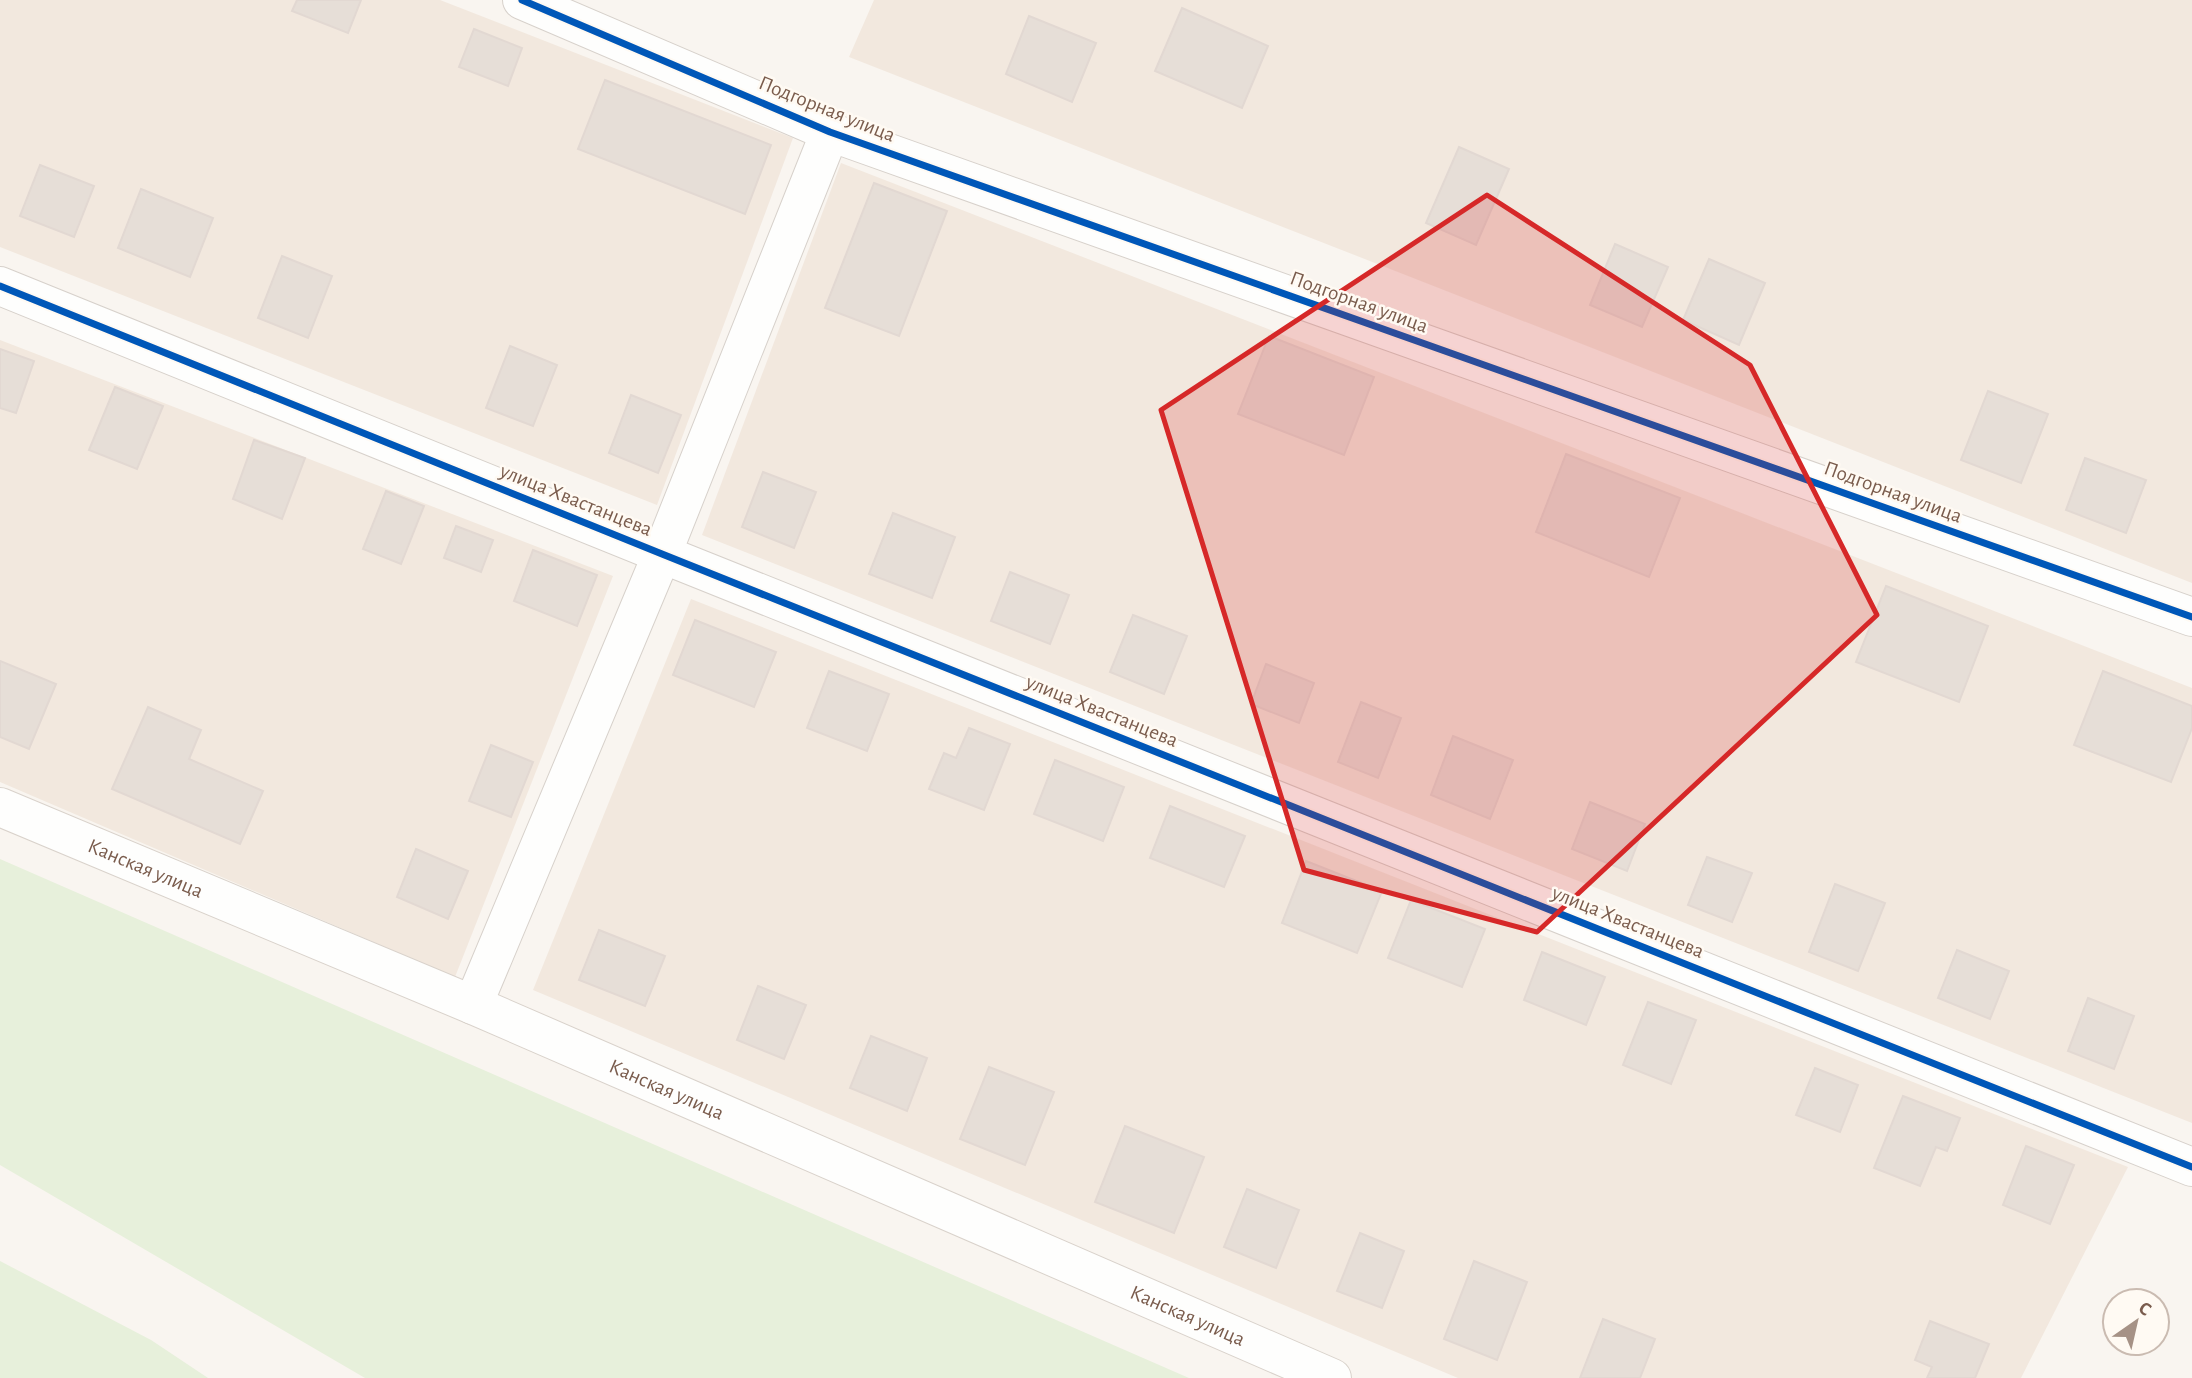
<svg xmlns="http://www.w3.org/2000/svg" width="2192" height="1378" font-family="'Alegreya Sans',sans-serif">
  <rect width="100%" height="100%" fill="#f9f5f0"/>
  <g fill="#f2e8de">
    <path d="M0,0H440L793,138L657,505L0,247Z"/>
    <path d="M874,0H2192V583L849,57Z"/>
    <path d="M841,163L2192,688V1123L702,535Z"/>
    <path d="M0,340L613,576L455,977L0,782Z"/>
    <path d="M691,599L2128,1167L2021,1378H1458L533,990Z"/>
  </g>
  <g fill="#e7f0db">
    <path d="M0,859L1189,1378H365L0,1165Z"/>
    <path d="M0,1261L151,1340L208,1378H0Z"/>
  </g>
  <g fill="#e6ded7" stroke="#e2d8d2" stroke-width="2">
    <path d="M297,0H361L348,33L292,11Z"/>
    <path d="M1182,8L1268,46L1242,108L1155,71Z"/>
    <path d="M1029,16L1096,43L1072,102L1006,74Z"/>
    <path d="M474,29L522,48L508,86L459,67Z"/>
    <path d="M605,80L771,145L745,214L578,149Z"/>
    <path d="M1459,147L1509,169L1476,245L1426,223Z"/>
    <path d="M40,165L94,186L74,237L20,216Z"/>
    <path d="M874,183L947,211L899,336L825,308Z"/>
    <path d="M141,189L213,218L190,277L118,248Z"/>
    <path d="M1615,244L1668,267L1642,327L1590,305Z"/>
    <path d="M282,256L332,276L308,338L258,318Z"/>
    <path d="M1709,259L1765,283L1739,345L1683,320Z"/>
    <path d="M1269,336L1374,377L1344,455L1238,414Z"/>
    <path d="M510,346L557,365L533,426L486,408Z"/>
    <path d="M0,349L34,361L16,413L0,408Z"/>
    <path d="M115,387L163,406L137,469L89,450Z"/>
    <path d="M1988,391L2048,414L2021,483L1961,460Z"/>
    <path d="M631,395L681,415L658,473L609,453Z"/>
    <path d="M254,440L305,458L282,519L233,499Z"/>
    <path d="M1566,454L1680,498L1649,577L1536,532Z"/>
    <path d="M2085,458L2146,480L2126,533L2066,510Z"/>
    <path d="M763,472L816,492L794,548L742,527Z"/>
    <path d="M386,491L424,506L401,564L363,549Z"/>
    <path d="M893,513L955,537L932,598L869,574Z"/>
    <path d="M456,526L493,540L481,572L444,558Z"/>
    <path d="M533,550L597,575L577,626L514,601Z"/>
    <path d="M1010,572L1069,595L1050,644L991,621Z"/>
    <path d="M1886,586L1988,626L1959,702L1856,662Z"/>
    <path d="M1133,615L1187,636L1164,694L1110,672Z"/>
    <path d="M695,620L776,652L754,707L673,675Z"/>
    <path d="M0,661L56,684L29,749L0,737Z"/>
    <path d="M1266,664L1314,683L1299,723L1251,704Z"/>
    <path d="M829,671L889,694L867,751L807,728Z"/>
    <path d="M2103,671L2192,706V728L2171,782L2074,745Z"/>
    <path d="M1361,702L1401,718L1378,778L1338,762Z"/>
    <path d="M148,707L201,730L189,759L263,791L240,844L112,789Z"/>
    <path d="M969,728L1010,744L984,810L929,789L944,753L956,758Z"/>
    <path d="M1453,736L1513,760L1490,819L1431,795Z"/>
    <path d="M491,745L533,762L511,817L469,801Z"/>
    <path d="M1055,760L1124,787L1103,841L1034,814Z"/>
    <path d="M1590,802L1645,824L1627,871L1572,849Z"/>
    <path d="M1170,806L1245,836L1224,887L1150,858Z"/>
    <path d="M416,849L468,871L448,919L397,897Z"/>
    <path d="M1707,857L1752,873L1732,922L1688,905Z"/>
    <path d="M1306,861L1382,891L1357,953L1282,923Z"/>
    <path d="M1835,884L1885,903L1858,971L1809,952Z"/>
    <path d="M1411,900L1485,929L1462,987L1388,958Z"/>
    <path d="M599,930L665,956L645,1006L579,980Z"/>
    <path d="M1957,950L2009,971L1990,1019L1938,998Z"/>
    <path d="M1542,952L1605,977L1586,1025L1524,1000Z"/>
    <path d="M758,986L806,1005L784,1059L737,1040Z"/>
    <path d="M2088,998L2134,1016L2114,1069L2068,1051Z"/>
    <path d="M1648,1002L1696,1020L1671,1084L1623,1065Z"/>
    <path d="M871,1036L927,1058L907,1111L850,1088Z"/>
    <path d="M989,1067L1054,1092L1025,1165L960,1139Z"/>
    <path d="M1815,1068L1858,1085L1840,1132L1796,1115Z"/>
    <path d="M1903,1096L1960,1118L1947,1151L1936,1147L1920,1186L1874,1168Z"/>
    <path d="M1125,1126L1204,1157L1174,1233L1095,1202Z"/>
    <path d="M2026,1146L2074,1165L2050,1224L2003,1205Z"/>
    <path d="M1247,1189L1299,1210L1276,1268L1224,1247Z"/>
    <path d="M1360,1233L1404,1251L1382,1308L1337,1291Z"/>
    <path d="M1474,1261L1527,1282L1497,1360L1444,1339Z"/>
    <path d="M1603,1319L1655,1339L1640,1378H1580Z"/>
    <path d="M1930,1321L1989,1344L1975,1378H1927L1932,1367L1915,1360Z"/>
  </g>
  <g fill="none" stroke-linecap="round" stroke-linejoin="round">
    <defs>
      <g id="street">
        <path d="M522,0L830,132L2192,617"/>
        <path d="M0,286L662,554L2192,1167"/>
        <path d="M473,1005L662,554L830,132"/>
      </g>
      <g id="secondary">
        <path id="s1" d="M0,807L473,1005L1332,1378"/>
      </g>
    </defs>
    <use href="#street" stroke="#d7d1cb" stroke-width="40"/>
    <use href="#secondary" stroke="#d9d2cb" stroke-width="40"/>
    <use href="#street" stroke="#fefefd" stroke-width="38"/>
    <use href="#secondary" stroke="#fefefd" stroke-width="38"/>
    <defs>
      <g id="cycleway">
        <path d="M522,0L830,132L2192,617"/>
        <path d="M0,286L662,554L2192,1167"/>
      </g>
    </defs>
    <use href="#cycleway" stroke="#fffaf3" stroke-width="11"/>
    <use href="#cycleway" stroke="#0057b8" stroke-width="7"/>
  </g>
  <path fill="#d62828" fill-opacity="0.2" stroke="#d62828" stroke-width="5" stroke-linejoin="round" d="M1487,195L1750,365L1877,615L1537,932L1304,870L1161,410Z"/>
  <g text-anchor="middle" dominant-baseline="central" stroke-width="5" stroke-linejoin="round" paint-order="stroke">
    <g font-size="21" fill="#7a5c4d" stroke="#fffaf3">
      <text transform="translate(827 109) rotate(22)">Подгорная улица</text>
      <text transform="translate(1359 302) rotate(20)">Подгорная улица</text>
      <text transform="translate(1893 492) rotate(20)">Подгорная улица</text>
      <text transform="translate(576 500) rotate(22)">улица Хвастанцева</text>
      <text transform="translate(1102 711) rotate(22)">улица Хвастанцева</text>
      <text stroke="none"><textPath href="#s1" startOffset="158">Канская улица</textPath></text>
      <text transform="translate(1628 922) rotate(22)">улица Хвастанцева</text>
      <text stroke="none"><textPath href="#s1" startOffset="724">Канская улица</textPath></text>
      <text stroke="none"><textPath href="#s1" startOffset="1292">Канская улица</textPath></text>
    </g>
  </g>
  <g transform="translate(2136 1322) rotate(34)"><circle r="33" fill="#fffaf3" stroke="#cabbb1" stroke-width="2"/>
  <path d="M0-5L12 26L0 18L-12 26Z" fill="#a69286"/>
  <text y="-10" font-size="19" font-weight="bold" text-anchor="middle" fill="#7a5c4d">С</text>
  </g>
</svg>
